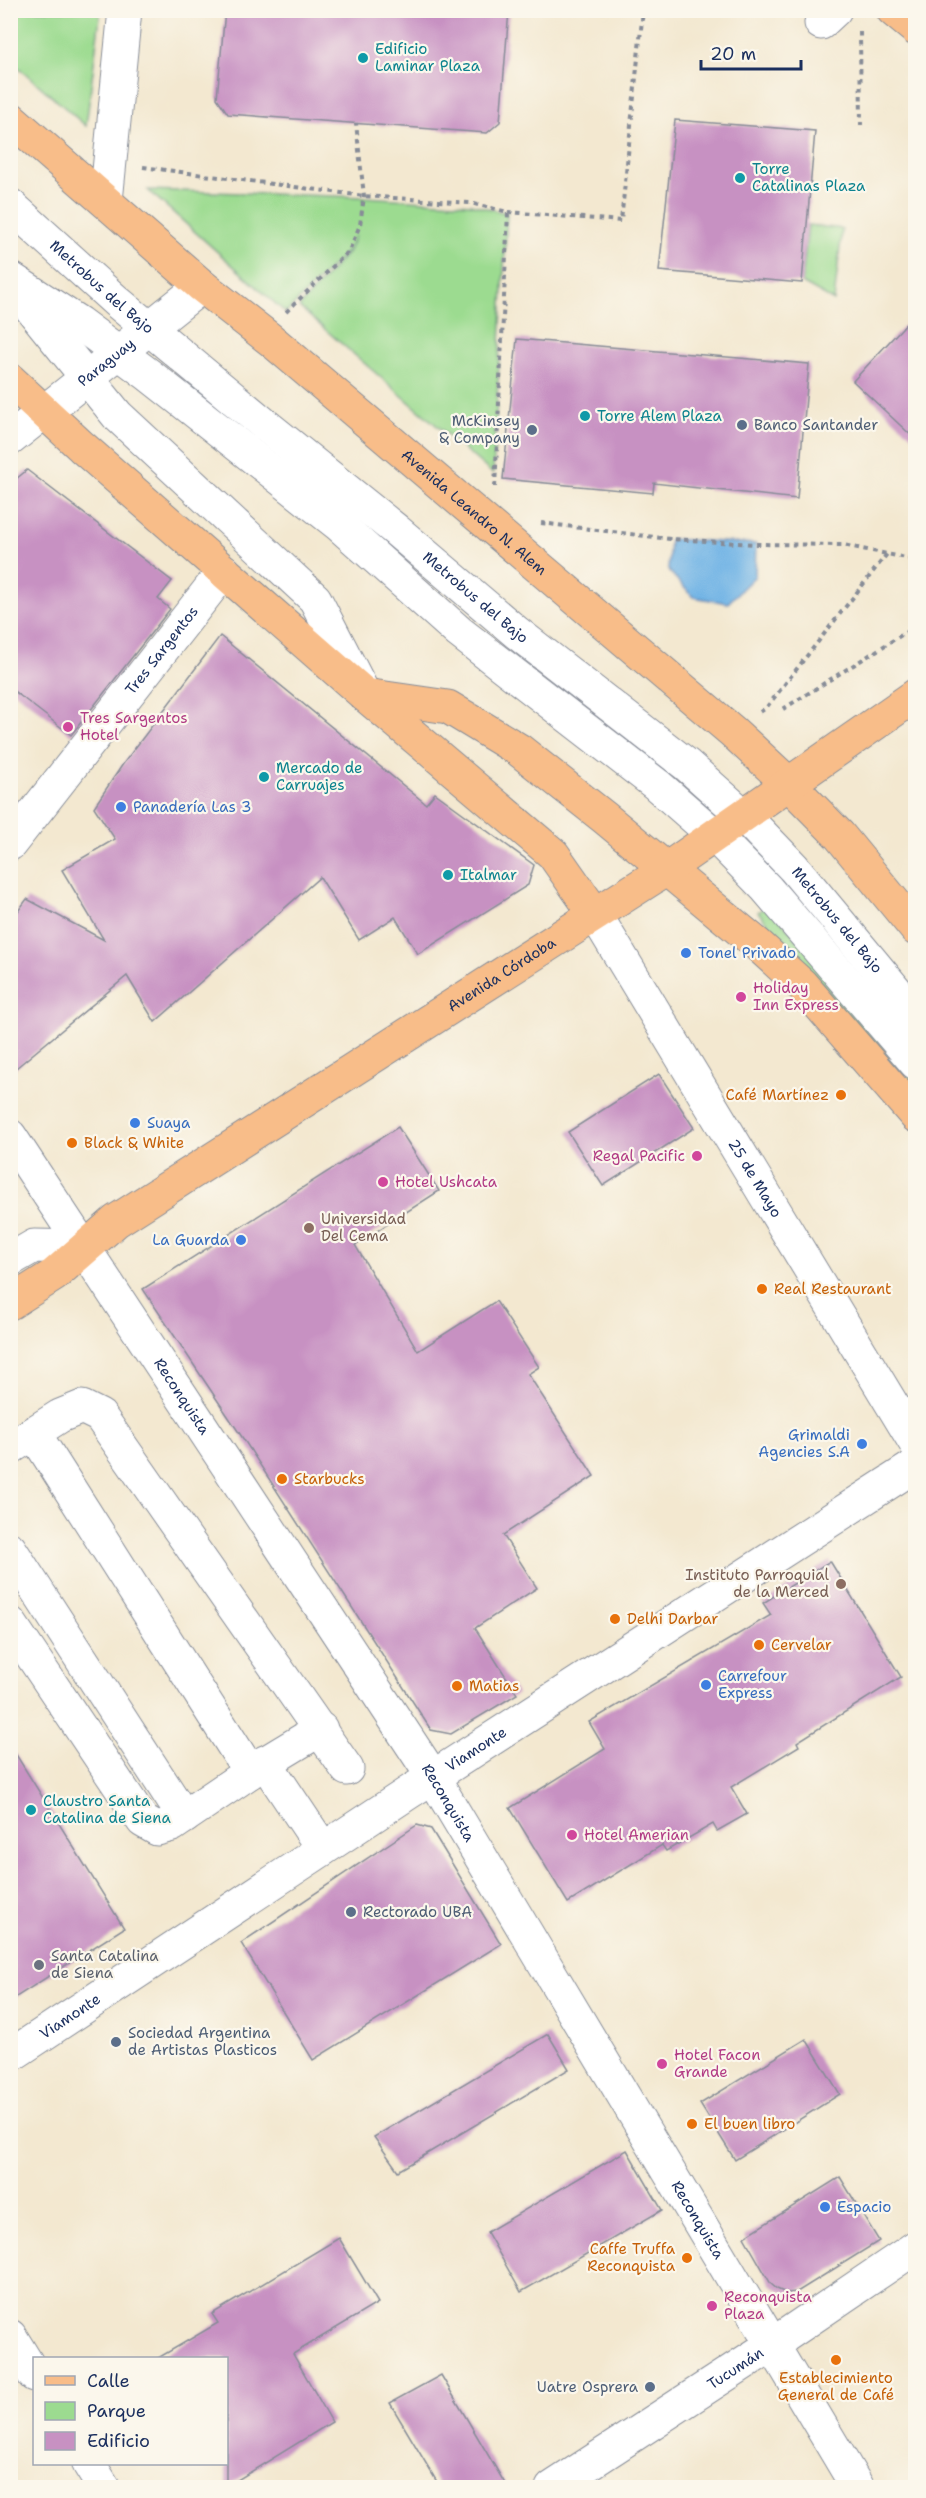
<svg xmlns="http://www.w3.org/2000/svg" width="926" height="2498" font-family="'Shantell Sans',sans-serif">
  <rect width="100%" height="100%" fill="#fbf7ec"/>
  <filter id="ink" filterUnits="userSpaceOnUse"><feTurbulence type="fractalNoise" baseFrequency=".0167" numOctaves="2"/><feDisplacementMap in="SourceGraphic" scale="12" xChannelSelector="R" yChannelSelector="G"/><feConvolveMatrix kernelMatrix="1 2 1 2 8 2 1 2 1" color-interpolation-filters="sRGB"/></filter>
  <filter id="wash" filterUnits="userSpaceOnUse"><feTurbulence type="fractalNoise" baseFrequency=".008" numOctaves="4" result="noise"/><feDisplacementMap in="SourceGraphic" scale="24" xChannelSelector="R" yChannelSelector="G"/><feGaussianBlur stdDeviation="1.35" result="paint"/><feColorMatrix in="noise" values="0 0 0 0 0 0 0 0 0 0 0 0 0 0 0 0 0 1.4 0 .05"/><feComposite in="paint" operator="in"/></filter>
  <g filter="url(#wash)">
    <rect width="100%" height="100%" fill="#f3e8d0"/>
    <g fill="#9cdb90" stroke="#5c8577" stroke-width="1.5">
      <path d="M11,10L99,11L100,16L86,126L11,61Z"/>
      <path d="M148,190L364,197L363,204L365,197L470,204L507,213L493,474L299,307L349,251L355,236L348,250L286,313Z"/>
      <path d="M808,225L842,229L834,301L802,283Z"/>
      <path d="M768,905L915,1077V1094L758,912Z"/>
    </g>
    <path fill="#70b3e5" stroke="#4671a2" stroke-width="1.5" d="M670,539L756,544L755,576L728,603L693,597L668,570Z"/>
    <g id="blocks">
      <g fill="#c791c2">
        <path d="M225,10H509L500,122L487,133L228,114L217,98Z"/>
        <path d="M675,120L815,131L802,283L659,271Z"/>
        <path d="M915,314V439L853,381Z"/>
        <path d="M517,339L809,364L797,499L654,483L653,493L503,479Z"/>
        <path d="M27,470L172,581L158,599L170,609L71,735L10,688V484Z"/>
        <path d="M220,636L426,804L435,793L534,865L528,885L418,954L395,917L359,940L320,877L155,1022L127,976L10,1073V922L27,899L104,940L62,870L115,839L94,807L123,764Z"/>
        <path d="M659,1074L694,1128L603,1186L568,1132Z"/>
        <path d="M398,1127L439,1191L355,1245L418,1351L496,1301L539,1367L528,1374L594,1476L503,1535L537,1588L475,1628L517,1694L451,1734L431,1730L246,1443L143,1289Z"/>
        <path d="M830,1561L901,1677L797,1742L799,1746L731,1787L747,1814L717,1831L713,1824L666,1851L662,1845L568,1903L510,1808L605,1749L589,1722L771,1615L763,1603Z"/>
        <path d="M10,1745L124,1928L10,2001Z"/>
        <path d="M417,1825L431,1829L501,1944L313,2060L241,1943Z"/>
        <path d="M548,2034L569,2069L398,2171L374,2137Z"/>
        <path d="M806,2039L840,2094L735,2160L700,2104Z"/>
        <path d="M627,2150L662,2210L521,2292L487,2232Z"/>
        <path d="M840,2177L879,2241L797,2292L786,2293L777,2289L771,2284L744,2237Z"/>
        <path d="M339,2238L378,2303L293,2354L332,2422L226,2487V2358H158L218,2323L212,2314Z"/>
        <path d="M441,2375L507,2487H440L390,2403Z"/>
      </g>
    </g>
  </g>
  <g filter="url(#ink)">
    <use href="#blocks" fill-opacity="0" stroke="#878c97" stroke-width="1.5"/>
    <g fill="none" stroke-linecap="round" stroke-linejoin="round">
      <defs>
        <g id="minor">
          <path d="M821,23L835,10"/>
          <path d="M106,201L125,10"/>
          <path id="s1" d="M10,205L116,301L264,424L397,531L516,632L687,765L743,815L794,868L916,1015"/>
          <path d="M10,278L79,323L149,375L338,524L459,632L657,785L714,835L766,888L916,1063"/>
          <path d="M21,296L117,415L315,599L364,694"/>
          <path id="s2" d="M10,439L202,286"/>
          <path id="s3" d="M10,844L224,571"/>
          <path id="s4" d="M595,914L916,1444"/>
          <path id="s5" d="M10,1136L433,1777L858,2488"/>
          <path d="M10,1260L34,1246L85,1247"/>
          <path d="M34,1433L250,1772"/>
          <path d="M10,1448L60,1416L82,1407L100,1416L347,1769"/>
          <path d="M10,1549L184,1817"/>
          <path d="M10,1623L143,1821L157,1829L172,1825L250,1772L321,1729"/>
          <path d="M265,1762L323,1849"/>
          <path id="s6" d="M10,2056L408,1793L916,1465"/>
          <path d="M10,2336L34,2375"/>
          <path d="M89,2464L104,2488"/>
          <path id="s7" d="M552,2488L773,2344L916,2247"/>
        </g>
        <g id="major">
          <path d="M893,10L916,29"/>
          <path id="s8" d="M10,118L202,286L271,340L733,732L788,783L839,835L916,929"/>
          <path d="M10,380L82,447L365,695L553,854L595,914"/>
          <path d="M365,695L448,707L519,750L605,818L757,944L802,985L916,1116"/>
          <path id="s9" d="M10,1303L54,1275L116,1221L665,870L916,695"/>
        </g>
      </defs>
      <use href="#minor" stroke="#878c97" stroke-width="35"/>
      <use href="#major" stroke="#878c97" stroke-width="35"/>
      <g stroke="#878c97" stroke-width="4" stroke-dasharray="4.5 4.5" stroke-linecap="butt">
        <path d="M860,32L861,125"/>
        <path d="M143,167L364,196L470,203L508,212L495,487"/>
        <path d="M508,212L621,221L643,10"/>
        <path d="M286,312L349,251L360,225L364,196L356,123"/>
        <path d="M541,523L670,539L756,544L843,545L916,560"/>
        <path d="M783,709L916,626"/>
        <path d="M760,712L766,708L887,554"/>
      </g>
      <use href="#minor" stroke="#fff" stroke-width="33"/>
      <use href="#major" stroke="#f8bd89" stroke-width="33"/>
    </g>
  </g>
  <g fill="#0f9aa8" stroke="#fbf7ec" stroke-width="2">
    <circle cx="363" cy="58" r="6"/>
    <circle cx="740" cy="178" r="6"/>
    <circle cx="585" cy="416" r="6"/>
    <circle cx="264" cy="777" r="6"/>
    <circle cx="448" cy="875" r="6"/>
    <circle cx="31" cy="1810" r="6"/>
  </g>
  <g fill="#5c6f8a" stroke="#fbf7ec" stroke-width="2">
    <circle cx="742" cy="425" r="6"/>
    <circle cx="532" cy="430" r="6"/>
    <circle cx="351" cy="1912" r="6"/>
    <circle cx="116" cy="2042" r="6"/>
    <circle cx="650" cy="2387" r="6"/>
  </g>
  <g fill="#d1479c" stroke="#fbf7ec" stroke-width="2">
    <circle cx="68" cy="727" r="6"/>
    <circle cx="741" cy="997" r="6"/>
    <circle cx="697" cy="1156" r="6"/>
    <circle cx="383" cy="1182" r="6"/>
    <circle cx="572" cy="1835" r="6"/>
    <circle cx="662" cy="2064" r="6"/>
    <circle cx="712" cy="2306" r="6"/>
  </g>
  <g fill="#3f7fe0" stroke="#fbf7ec" stroke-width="2">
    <circle cx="121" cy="807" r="6"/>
    <circle cx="686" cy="953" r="6"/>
    <circle cx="135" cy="1123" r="6"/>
    <circle cx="241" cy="1240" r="6"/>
    <circle cx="862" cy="1444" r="6"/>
    <circle cx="706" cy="1685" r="6"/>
    <circle cx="825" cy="2207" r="6"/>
  </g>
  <g fill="#e8710a" stroke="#fbf7ec" stroke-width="2">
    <circle cx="841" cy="1095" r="6"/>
    <circle cx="72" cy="1143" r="6"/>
    <circle cx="762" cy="1289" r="6"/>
    <circle cx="282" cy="1479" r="6"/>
    <circle cx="615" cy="1619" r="6"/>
    <circle cx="759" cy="1645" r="6"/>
    <circle cx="457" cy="1686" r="6"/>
    <circle cx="692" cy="2124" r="6"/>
    <circle cx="687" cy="2258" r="6"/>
    <circle cx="836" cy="2360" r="6"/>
  </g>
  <g fill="#8d6e63" stroke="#fbf7ec" stroke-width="2">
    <circle cx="309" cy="1228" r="6"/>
    <circle cx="841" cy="1584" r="6"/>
  </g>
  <circle fill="#6b7280" stroke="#fbf7ec" stroke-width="2" cx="39" cy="1965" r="6"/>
  <g text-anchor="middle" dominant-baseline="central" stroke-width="4.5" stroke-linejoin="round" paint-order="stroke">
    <g font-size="15" fill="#0d838f" stroke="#fbf7ec" text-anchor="start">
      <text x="375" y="49">Edificio<tspan x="375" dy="17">Laminar Plaza</tspan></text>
      <text x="752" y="169">Torre<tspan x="752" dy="17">Catalinas Plaza</tspan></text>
      <text x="597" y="416">Torre Alem Plaza</text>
      <text x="276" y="768">Mercado de<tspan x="276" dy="17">Carruajes</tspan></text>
      <text x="460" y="875">Italmar</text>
      <text x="43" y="1801">Claustro Santa<tspan x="43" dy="17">Catalina de Siena</tspan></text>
    </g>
    <g font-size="15" fill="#1b2f5e" stroke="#fbf7ec">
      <text stroke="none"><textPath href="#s1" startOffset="123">Metrobus del Bajo</textPath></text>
      <text stroke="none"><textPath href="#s2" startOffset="123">Paraguay</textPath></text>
      <text stroke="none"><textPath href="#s8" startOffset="609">Avenida Leandro N. Alem</textPath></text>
      <text stroke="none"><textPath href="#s1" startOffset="609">Metrobus del Bajo</textPath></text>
      <text stroke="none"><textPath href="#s3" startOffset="246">Tres Sargentos</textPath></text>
      <text stroke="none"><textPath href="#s1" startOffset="1095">Metrobus del Bajo</textPath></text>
      <text stroke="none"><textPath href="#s9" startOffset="592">Avenida Córdoba</textPath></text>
      <text stroke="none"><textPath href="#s4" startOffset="309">25 de Mayo</textPath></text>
      <text stroke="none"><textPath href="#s5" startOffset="312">Reconquista</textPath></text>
      <text stroke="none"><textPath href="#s6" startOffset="558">Viamonte</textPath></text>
      <text stroke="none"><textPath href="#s5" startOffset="798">Reconquista</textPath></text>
      <text stroke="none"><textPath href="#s6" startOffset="72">Viamonte</textPath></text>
      <text stroke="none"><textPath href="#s5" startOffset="1284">Reconquista</textPath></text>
      <text stroke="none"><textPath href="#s7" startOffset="219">Tucumán</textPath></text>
    </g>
    <g font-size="15" fill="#4e5e75" stroke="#fbf7ec" text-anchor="start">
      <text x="520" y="421" text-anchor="end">McKinsey<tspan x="520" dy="17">&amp; Company</tspan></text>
      <text x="754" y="425">Banco Santander</text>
      <text x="363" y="1912">Rectorado UBA</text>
      <text x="128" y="2033">Sociedad Argentina<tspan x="128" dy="17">de Artistas Plasticos</tspan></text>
      <text x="638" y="2387" text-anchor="end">Uatre Osprera</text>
    </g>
    <g font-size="15" fill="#b23c85" stroke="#fbf7ec" text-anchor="start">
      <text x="80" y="718">Tres Sargentos<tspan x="80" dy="17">Hotel</tspan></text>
      <text x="753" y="988">Holiday<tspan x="753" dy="17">Inn Express</tspan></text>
      <text x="685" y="1156" text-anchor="end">Regal Pacific</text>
      <text x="395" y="1182">Hotel Ushcata</text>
      <text x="584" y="1835">Hotel Amerian</text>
      <text x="674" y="2055">Hotel Facon<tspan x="674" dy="17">Grande</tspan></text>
      <text x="724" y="2297">Reconquista<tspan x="724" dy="17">Plaza</tspan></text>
    </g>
    <g font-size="15" fill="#366cbe" stroke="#fbf7ec" text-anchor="start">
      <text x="133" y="807">Panadería Las 3</text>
      <text x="698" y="953">Tonel Privado</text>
      <text x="147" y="1123">Suaya</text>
      <text x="229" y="1240" text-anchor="end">La Guarda</text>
      <text x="850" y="1435" text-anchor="end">Grimaldi<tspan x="850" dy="17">Agencies S.A</tspan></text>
      <text x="718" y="1676">Carrefour<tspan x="718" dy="17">Express</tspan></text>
      <text x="837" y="2207">Espacio</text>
    </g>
    <g font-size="15" fill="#c56008" stroke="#fbf7ec" text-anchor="start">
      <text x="829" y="1095" text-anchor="end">Café Martínez</text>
      <text x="84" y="1143">Black &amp; White</text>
      <text x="774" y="1289">Real Restaurant</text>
      <text x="294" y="1479">Starbucks</text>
      <text x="627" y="1619">Delhi Darbar</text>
      <text x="771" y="1645">Cervelar</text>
      <text x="469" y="1686">Matias</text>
      <text x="704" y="2124">El buen libro</text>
      <text x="675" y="2249" text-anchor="end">Caffe Truffa<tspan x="675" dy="17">Reconquista</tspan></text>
      <text x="836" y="2378" text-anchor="middle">Establecimiento<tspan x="836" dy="17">General de Café</tspan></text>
    </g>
    <g font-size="15" fill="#785e54" stroke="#fbf7ec" text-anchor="start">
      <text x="321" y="1219">Universidad<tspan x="321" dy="17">Del Cema</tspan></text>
      <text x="829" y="1575" text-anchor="end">Instituto Parroquial<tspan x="829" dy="17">de la Merced</tspan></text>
    </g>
    <g font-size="15" fill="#5b616d" stroke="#fbf7ec" text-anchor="start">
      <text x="51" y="1956">Santa Catalina<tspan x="51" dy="17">de Siena</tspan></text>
    </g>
  </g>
  <rect width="926" height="2498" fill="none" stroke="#fbf7ec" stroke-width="36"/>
  <rect x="33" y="2357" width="195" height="108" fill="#fbf7ec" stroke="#a1a7b3" stroke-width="1.5"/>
  <rect x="45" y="2376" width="30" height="9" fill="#f8bd89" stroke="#a1a7b3" stroke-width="1.5"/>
  <text x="87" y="2387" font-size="18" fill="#1b2f5e">Calle</text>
  <rect x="45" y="2402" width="30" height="18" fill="#9cdb90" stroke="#a1a7b3" stroke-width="1.5"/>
  <text x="87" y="2417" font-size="18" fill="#1b2f5e">Parque</text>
  <rect x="45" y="2432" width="30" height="18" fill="#c791c2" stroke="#a1a7b3" stroke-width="1.5"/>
  <text x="87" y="2447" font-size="18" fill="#1b2f5e">Edificio</text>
  <path d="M701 60v9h100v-9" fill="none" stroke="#1b2f5e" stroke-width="3"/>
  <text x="710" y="60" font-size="18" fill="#1b2f5e" stroke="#fbf7ec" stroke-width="4.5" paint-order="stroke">20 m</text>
</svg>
